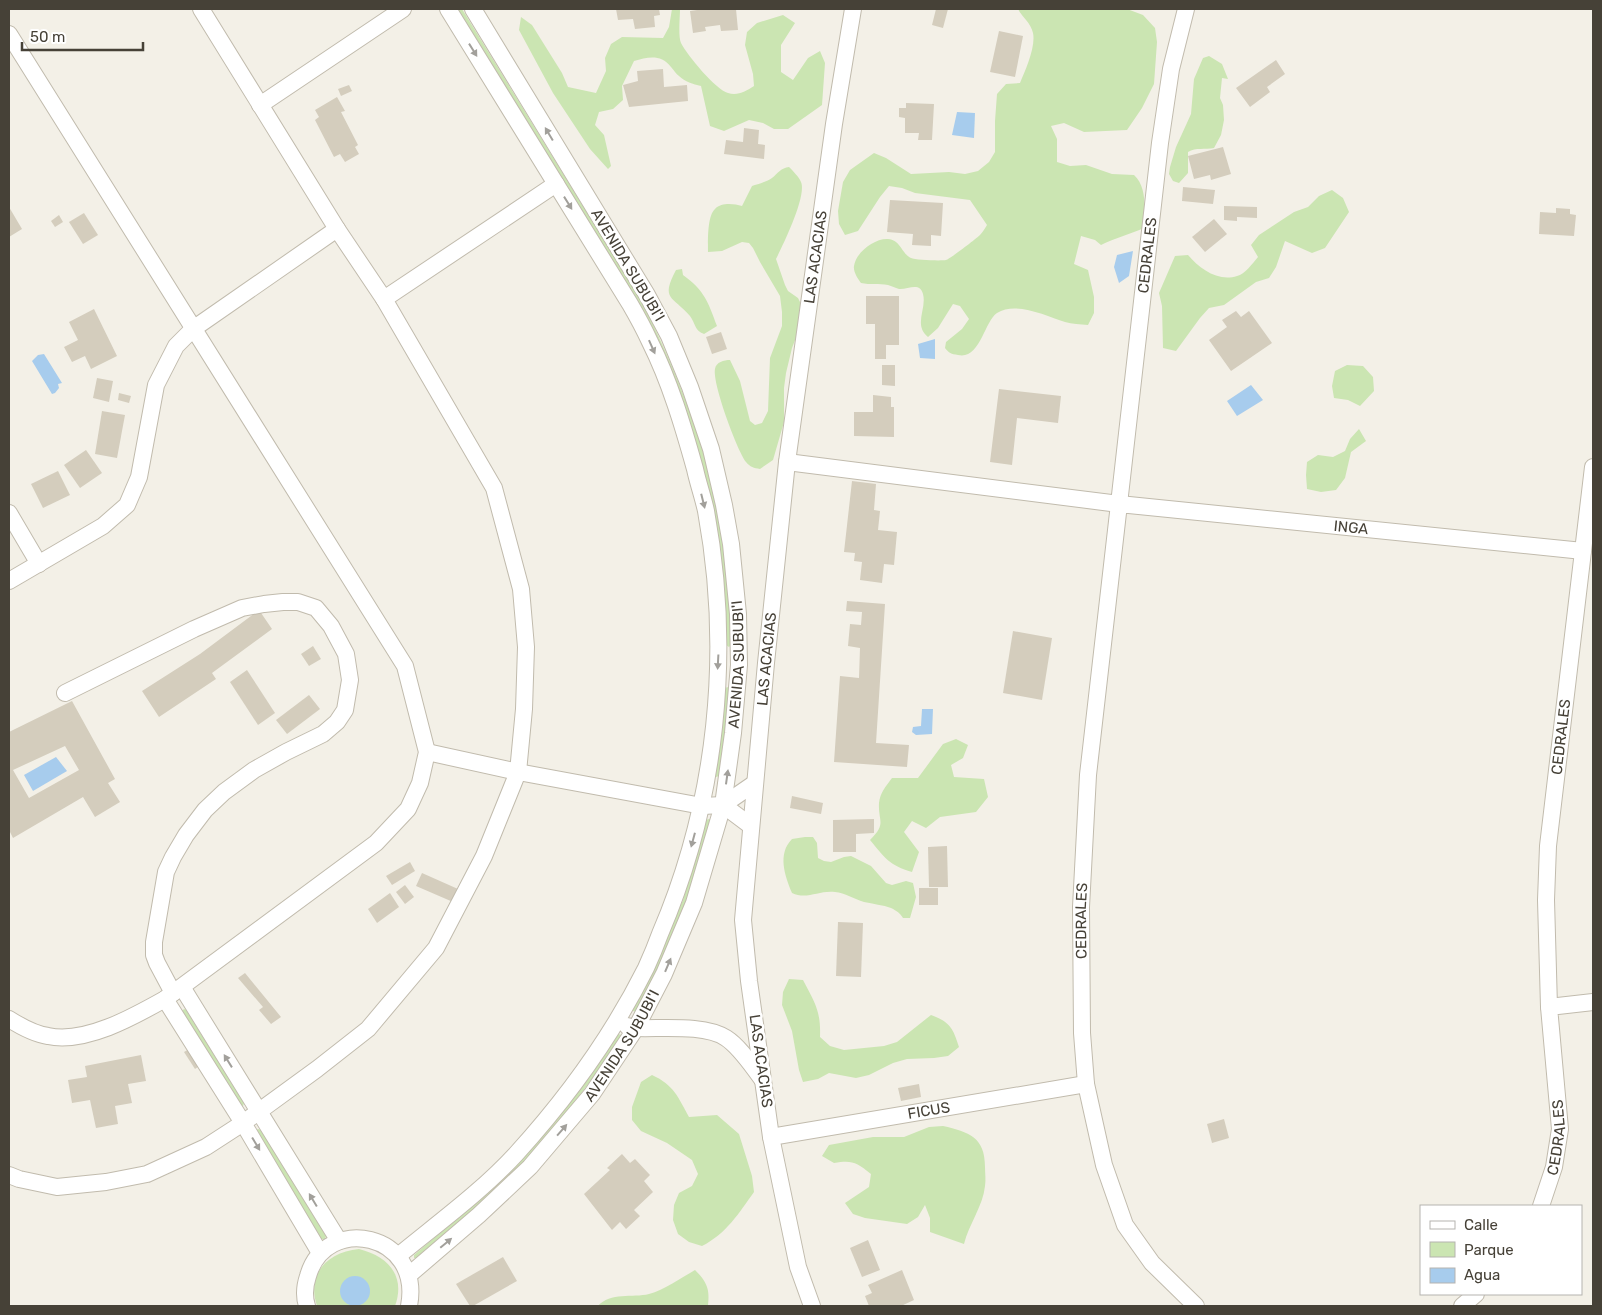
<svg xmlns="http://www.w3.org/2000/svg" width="1602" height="1315" font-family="Rubik,sans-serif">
  <rect width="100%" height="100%" fill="#f3f0e7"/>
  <g fill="#cbe5b2">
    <path d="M457,9H462L640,299C674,364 701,433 717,505C727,550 730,599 731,645L729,647L726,645L724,585L720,546L713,507L678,392Z"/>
    <path d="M672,9H680C680,17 678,37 681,43C687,55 716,90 728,93C738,96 746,91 754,86L753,74L745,45L747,32L757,23L783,15L795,23L781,45V72L793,80L808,58L820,51L825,63L822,105L788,129H774L763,123L749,120L724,131L710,126L701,86C693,84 685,82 679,76C676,74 674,70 671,67C661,54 648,57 634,61L622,86L623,100L613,109L599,112L595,125L604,135L611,166L608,169L590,149L553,93L519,30L521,17L532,25L562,73L568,87L596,93L606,71L605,58L611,44L622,37L663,38L669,27Z"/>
    <path d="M1018,9H1127L1143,15L1155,28L1157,42L1154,84L1142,108L1127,130L1084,132L1064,123L1051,126L1057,139V162L1070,166L1086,165L1112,174L1134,175C1148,188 1144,210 1144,228C1130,234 1115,238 1101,245L1095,240L1081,236L1074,264L1088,270L1094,297V313L1088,325C1080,324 1072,324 1065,322C1046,316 1016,301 997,313C984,322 980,360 958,355C951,354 949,353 945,348L946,342L962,329L969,319L960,306L953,304L938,328L928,337C913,325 927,309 923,294C920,281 907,290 899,289C895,288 892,286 888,285C879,283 870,285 861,283C858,279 853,272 854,266C856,252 875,238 888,239C901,240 901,253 911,258C915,260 941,261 946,260C950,259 977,238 980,235C983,232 985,228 987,225L970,200L915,193L902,188L889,186L880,197L858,231L845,235L839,224L838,211L843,182L850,170L874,153L886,158L911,174L949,172L965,174L978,171L989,162L995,152V121L997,94L1006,84L1020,83C1025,71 1036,47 1033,33C1031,23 1022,17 1018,9Z"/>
    <path d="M1209,56L1222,64L1228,79L1222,78L1220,98L1223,105L1224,120L1221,135L1214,148C1205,150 1196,147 1188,152V173L1179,183L1173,181L1169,174L1170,167L1176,147L1191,114L1194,79L1203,58Z"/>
    <path d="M789,167C793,171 799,177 801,182C807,196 783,245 776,259L785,285L788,291L798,298L801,304L797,335L792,348L786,373L784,388V422L773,460L760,469C754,468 750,467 746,462C737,450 712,383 715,369C716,362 724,360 730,360L740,381L750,421L755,425L762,423L768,411L770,358L782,326V312L780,296L760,262L753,248L749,243L742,242L722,251L708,252C708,242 707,216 715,209C722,202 734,204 742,206L752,186C758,184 766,182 772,178C778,173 781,168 789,167Z"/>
    <path d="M1332,190L1343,198L1349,212L1325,248L1312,253L1285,241L1276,267L1269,278L1256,282L1224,305L1209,308L1200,318L1176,351L1163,348L1162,306L1159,293L1175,256L1188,255C1200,269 1218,282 1237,276C1245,274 1252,264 1258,257L1251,245L1259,235L1294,212L1308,207L1319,196Z"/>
    <path d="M682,269L683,275C705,291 708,302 717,326L704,334C694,330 696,324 690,316C673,296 660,300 676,270Z"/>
    <path d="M1347,365L1363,366L1373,377L1374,391L1360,406L1348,400L1334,398L1332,386L1335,371Z"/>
    <path d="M1359,429L1366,441L1351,452L1345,478L1336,490L1321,492L1307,489L1306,475L1307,462L1318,455L1333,457L1345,451L1350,439Z"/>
    <path d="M727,687L729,688L726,731L719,776L716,777L715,776L722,730L725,689Z"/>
    <path d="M956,739L968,745L963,758L951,765L954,777L984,779L988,797L976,812L940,817L926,828L912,821L904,832L919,852L912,872C890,866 884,857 870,840C887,823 878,822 879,803C880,793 886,786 892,778H918L943,744Z"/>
    <path d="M709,819L711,820L687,902L654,977L636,1012L633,1011V1009L650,975L683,900L706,820Z"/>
    <path d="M805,837H813L817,843L818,858L824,861L831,862L844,857L851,856L871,866L886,883L892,885L906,881L913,883L916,897L910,918H903C900,913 897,911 891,908C883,905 873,904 864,902C854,899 845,893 835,892C819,890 807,900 792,893C785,876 777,854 792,839Z"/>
    <path d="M789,979L803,980C815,1003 821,1011 820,1037L830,1046L844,1050L884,1046L897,1042L931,1015C950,1022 953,1028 959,1047L948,1056L934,1058L907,1059L893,1063L869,1075L856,1078L829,1073L818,1079L803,1082L799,1070L792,1031L782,1005L783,992Z"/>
    <path d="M184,1009L186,1010L244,1103L243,1106L241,1107L182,1011Z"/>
    <path d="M618,1034L622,1035C581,1098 534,1156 478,1207C458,1225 437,1241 416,1258H414V1255L475,1203L556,1120L591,1075Z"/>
    <path d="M652,1075C674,1085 678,1097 689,1117L717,1115L739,1134L752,1176L754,1192C739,1213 726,1234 702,1246L689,1242L678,1234L673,1220L674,1205L679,1193L692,1186L698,1174L692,1160L667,1143L641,1131L632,1120V1107L641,1082Z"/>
    <path d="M943,1126C969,1132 985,1137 985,1167C985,1173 986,1180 985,1186C983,1206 969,1224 964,1244L930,1232V1218L925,1205L918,1217L907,1224L865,1218L853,1214L845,1203L869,1187L871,1174C856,1162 852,1160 834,1163L822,1156L829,1145L873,1137H904L929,1127Z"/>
    <path d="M258,1129L261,1130L326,1236L325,1239H321L256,1130Z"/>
    <path d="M359,1249C388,1256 406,1276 395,1306H317C306,1273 328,1252 359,1249Z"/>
    <path d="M695,1270C707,1282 710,1289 708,1306H598C610,1292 633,1298 649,1294C664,1290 681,1278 695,1270Z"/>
  </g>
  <g fill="#a7cced">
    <path d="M957,112L975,113L974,138L952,135Z"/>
    <path d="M1133,251L1129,276L1119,283L1114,267L1117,255Z"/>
    <path d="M935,339V359L920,358L918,344Z"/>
    <path d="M44,354L62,383L58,384L59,388L55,393L52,394L32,361L38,355Z"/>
    <path d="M1251,385L1263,400L1237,416L1227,401Z"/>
    <path d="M922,709H933L932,734L916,735L912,732L913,727L921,726Z"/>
    <path d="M56,757L67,771L33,791L24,775Z"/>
    <circle cx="355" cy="1291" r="15"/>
  </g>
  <g fill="#d4cdbd" fill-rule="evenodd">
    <path d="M616,9H659L660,15L654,16L655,27L635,29L633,19L618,20Z"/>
    <path d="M704,9H736L738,30L721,31L720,25L705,27L706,31L693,33L690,11Z"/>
    <path d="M936,9H948L943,28L932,25Z"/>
    <path d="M999,31L1023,36L1015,77L990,72Z"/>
    <path d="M1276,60L1285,74L1267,87L1270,92L1250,107L1236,88Z"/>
    <path d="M663,69L664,87L687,85L688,101L629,107L623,85L638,81L637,71Z"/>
    <path d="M349,85L352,91L341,96L338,89Z"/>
    <path d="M337,97L345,111L341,112L358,145L355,147L359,154L345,162L340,154L334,157L315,120L319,117L315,110Z"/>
    <path d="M906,103L934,104L932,140H918L919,133H905V118L899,117V108H906Z"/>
    <path d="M744,128L759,130L758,144L765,145L764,159L724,154L726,140L743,142Z"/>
    <path d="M1223,147L1231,174L1211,180L1210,175L1194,179L1188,156Z"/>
    <path d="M1183,187L1215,190L1213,204L1182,201Z"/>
    <path d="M890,200L943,203L941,236L931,235V246L912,245L913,234L887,232Z"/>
    <path d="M1224,206L1257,207V218L1237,217V221L1224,220Z"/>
    <path d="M9,207L22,229L9,237Z"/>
    <path d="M1556,208L1570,209V214L1576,215L1574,236L1539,234L1540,212L1556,213Z"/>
    <path d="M84,213L98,235L83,244L69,222Z"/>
    <path d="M59,215L63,222L55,227L51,221Z"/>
    <path d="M1214,219L1227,234L1205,252L1192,237Z"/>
    <path d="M866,296H899V345H886V359H875V324H866Z"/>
    <path d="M94,309L117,356L91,369L85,356L72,362L64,347L78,340L69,322Z"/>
    <path d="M1236,311L1241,317L1249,311L1272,343L1231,371L1209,340L1227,327L1222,320Z"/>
    <path d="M721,332L727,349L712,354L706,337Z"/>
    <path d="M882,365H895V386L882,385Z"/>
    <path d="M97,378L113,381L109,402L93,398Z"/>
    <path d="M999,389L1061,396L1058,423L1017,418L1012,465L990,462Z"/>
    <path d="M119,393L131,396L129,403L118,400Z"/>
    <path d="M873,395L891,397V407H894V437L854,436V412H873Z"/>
    <path d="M102,411L125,415L117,458L95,454Z"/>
    <path d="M86,450L102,473L80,488L64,465Z"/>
    <path d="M58,471L70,495L43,508L31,484Z"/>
    <path d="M852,481L876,484L874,510L880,511L878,530L897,532L894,565L884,564L882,583L860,580L862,562L854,561L855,553L844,552Z"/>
    <path d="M847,601L885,604L876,743L909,745L907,767L834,762L840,676L859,678L860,648L848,646L850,624L861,625L862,612L846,611Z"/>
    <path d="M259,610L272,629L212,673L216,679L159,717L142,691L200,654Z"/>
    <path d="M1013,631L1052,638L1042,700L1003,693Z"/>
    <path d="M313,646L321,659L309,666L301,654Z"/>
    <path d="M247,670L275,713L258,725L230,682Z"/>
    <path d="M309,695L320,709L287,734L276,720Z"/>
    <path d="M72,701L115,779L108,783L120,802L95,817L83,797L13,838L9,830V732ZM65,746L79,770L29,798L13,770Z"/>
    <path d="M792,796L823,803L821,814L790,808Z"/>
    <path d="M874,819V833L856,834V852H833V820Z"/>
    <path d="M947,846L948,887H929L928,847Z"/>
    <path d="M410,862L415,871L392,885L386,876Z"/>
    <path d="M422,873L458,889L453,902L416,886Z"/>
    <path d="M405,885L414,897L405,904L396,892Z"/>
    <rect x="919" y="888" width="19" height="17"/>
    <path d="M390,893L399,907L377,923L368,909Z"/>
    <path d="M838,922L863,923L861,977L836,976Z"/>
    <path d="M245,973L281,1017L271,1024L259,1010L263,1007L238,978Z"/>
    <path d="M191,1048L202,1064L195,1069L184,1052Z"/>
    <path d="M141,1055L146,1081L128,1084L132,1103L115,1106L118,1124L96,1128L90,1100L72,1103L68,1080L87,1077L85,1066Z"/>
    <path d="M919,1084L921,1097L901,1101L898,1088Z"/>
    <path d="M1224,1119L1229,1138L1212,1143L1207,1124Z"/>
    <path d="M622,1154L630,1163L635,1159L650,1175L644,1181L653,1192L634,1210L640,1216L626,1229L620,1222L612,1230L584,1194L610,1170L607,1168Z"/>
    <path d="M868,1240L880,1270L862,1277L850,1248Z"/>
    <path d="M503,1257L517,1281L473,1306H470L456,1284Z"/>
    <path d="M902,1270L914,1300L901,1306H869L865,1296L872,1293L868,1285Z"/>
  </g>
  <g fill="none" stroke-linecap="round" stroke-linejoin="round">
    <defs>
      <g id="minor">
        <path d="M9,34L405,666L427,752L420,783L408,809L376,843L165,999C133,1017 85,1044 48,1036C34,1034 20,1026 9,1019"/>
        <path d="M260,105L403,9"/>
        <path d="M384,299L556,184"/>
        <path id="s1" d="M787,462L1119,504L1160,143L1171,69L1186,9"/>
        <path d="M9,513L39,564"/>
        <path d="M9,581L103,526L127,505L139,477L156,385L176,346L193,329L337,229"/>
        <path d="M65,693L194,629L242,608L264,604L283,602H298L316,608L331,626L346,654L350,680L345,710L337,722L323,734L286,752L254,770L224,792L205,810L186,835L173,857L166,872L154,942V955L157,963L173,993"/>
        <path d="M427,752L518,772L702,806L723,805L755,783"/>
        <path d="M723,805L751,826"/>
        <path d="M182,987L339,1241"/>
        <path d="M165,999L243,1123L320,1253"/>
        <path id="s2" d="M1549,1007L1546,900L1548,846L1593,467"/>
        <path d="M627,1026L636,1028C661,1029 705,1024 726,1038C740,1047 752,1066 762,1079"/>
        <path id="s3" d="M771,1137L1086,1084"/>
        <path d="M9,1175L19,1179L57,1187L106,1182L147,1174L206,1147L243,1123L317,1069L368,1029L436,948L484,856L518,772L524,709L526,647L521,589L494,488L384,299L337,229L201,9"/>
        <path id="s4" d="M1541,1206L1554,1167L1560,1129L1549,1007L1593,1002"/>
        <path d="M398,1256C438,1223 481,1192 516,1154C566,1099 613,1034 646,968C651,957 656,945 660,934C717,801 732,653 706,511C703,497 698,483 695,469C683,426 670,382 650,342C644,329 637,316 630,304L448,9"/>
        <path id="s5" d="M409,1275L479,1215L530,1167L592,1094L636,1028L664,974L694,903L723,805L733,733L739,665L738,614L731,544L724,505L711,449L690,387L669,336L647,295L473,9"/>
        <path d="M307,1306C304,1297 305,1285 308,1276C326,1213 423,1233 409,1306"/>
        <path id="s6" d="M812,1306L798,1267L771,1137L749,981L743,920L766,663L787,462L834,124L853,9"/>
        <path id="s7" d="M1196,1306L1152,1263L1125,1225L1104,1165L1086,1084L1082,1033L1081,907L1088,775L1119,504L1583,551"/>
        <path d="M1462,1306L1476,1294"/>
      </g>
    </defs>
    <use href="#minor" stroke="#c1bbad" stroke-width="18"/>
    <use href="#minor" stroke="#fff" stroke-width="16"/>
  </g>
  <defs><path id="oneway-solid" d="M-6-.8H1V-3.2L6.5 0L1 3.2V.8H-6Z" transform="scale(1.25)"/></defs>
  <g fill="#a2a09b">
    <use href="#oneway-solid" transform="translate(473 50) rotate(58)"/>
    <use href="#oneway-solid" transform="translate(549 134) rotate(-121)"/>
    <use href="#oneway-solid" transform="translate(568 203) rotate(58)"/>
    <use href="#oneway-solid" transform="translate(652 347) rotate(66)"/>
    <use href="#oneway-solid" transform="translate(703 501) rotate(76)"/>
    <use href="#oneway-solid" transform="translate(718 662) rotate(93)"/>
    <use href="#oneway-solid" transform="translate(727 777) rotate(-82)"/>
    <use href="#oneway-solid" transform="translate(693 840) rotate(105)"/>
    <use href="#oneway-solid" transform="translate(668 965) rotate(-67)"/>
    <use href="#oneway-solid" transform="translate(228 1061) rotate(-122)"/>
    <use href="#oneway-solid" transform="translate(562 1130) rotate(-49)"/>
    <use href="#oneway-solid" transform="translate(256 1144) rotate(59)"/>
    <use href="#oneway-solid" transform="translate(313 1200) rotate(-121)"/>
    <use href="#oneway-solid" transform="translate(446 1243) rotate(-40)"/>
  </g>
  <g text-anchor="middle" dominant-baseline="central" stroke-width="5" stroke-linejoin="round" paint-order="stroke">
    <g font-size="15" fill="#464137" stroke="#fff">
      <text stroke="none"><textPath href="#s1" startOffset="585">CEDRALES</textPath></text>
      <text stroke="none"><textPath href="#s6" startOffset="1060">LAS ACACIAS</textPath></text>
      <text transform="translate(628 265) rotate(59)">AVENIDA SUBUBI'I</text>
      <text stroke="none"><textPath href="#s7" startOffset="1070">INGA</textPath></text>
      <text stroke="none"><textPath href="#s6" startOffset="655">LAS ACACIAS</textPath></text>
      <text stroke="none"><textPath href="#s5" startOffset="719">AVENIDA SUBUBI'I</textPath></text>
      <text stroke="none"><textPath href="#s2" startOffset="271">CEDRALES</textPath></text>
      <text stroke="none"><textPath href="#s7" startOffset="418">CEDRALES</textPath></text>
      <text stroke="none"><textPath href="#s5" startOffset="315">AVENIDA SUBUBI'I</textPath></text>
      <text transform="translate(761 1061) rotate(82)">LAS ACACIAS</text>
      <text stroke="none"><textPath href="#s3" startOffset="160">FICUS</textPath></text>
      <text stroke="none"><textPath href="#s4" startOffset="71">CEDRALES</textPath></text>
    </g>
  </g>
  <rect width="1602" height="1315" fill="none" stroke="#464137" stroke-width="20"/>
  <rect x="1420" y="1205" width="162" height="90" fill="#ffffff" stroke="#b5b3af"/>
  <rect x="1430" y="1221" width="25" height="8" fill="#ffffff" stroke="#b5b3af"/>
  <text x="1464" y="1230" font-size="15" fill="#464137">Calle</text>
  <rect x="1430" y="1242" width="25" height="15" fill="#cbe5b2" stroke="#b5b3af"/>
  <text x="1464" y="1255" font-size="15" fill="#464137">Parque</text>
  <rect x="1430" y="1268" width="25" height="15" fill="#a7cced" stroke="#b5b3af"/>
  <text x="1464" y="1280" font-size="15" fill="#464137">Agua</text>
  <path d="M22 42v8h121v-8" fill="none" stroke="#464137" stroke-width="2.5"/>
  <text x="30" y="42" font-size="15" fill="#464137" stroke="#ffffff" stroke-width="4" paint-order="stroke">50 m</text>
</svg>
